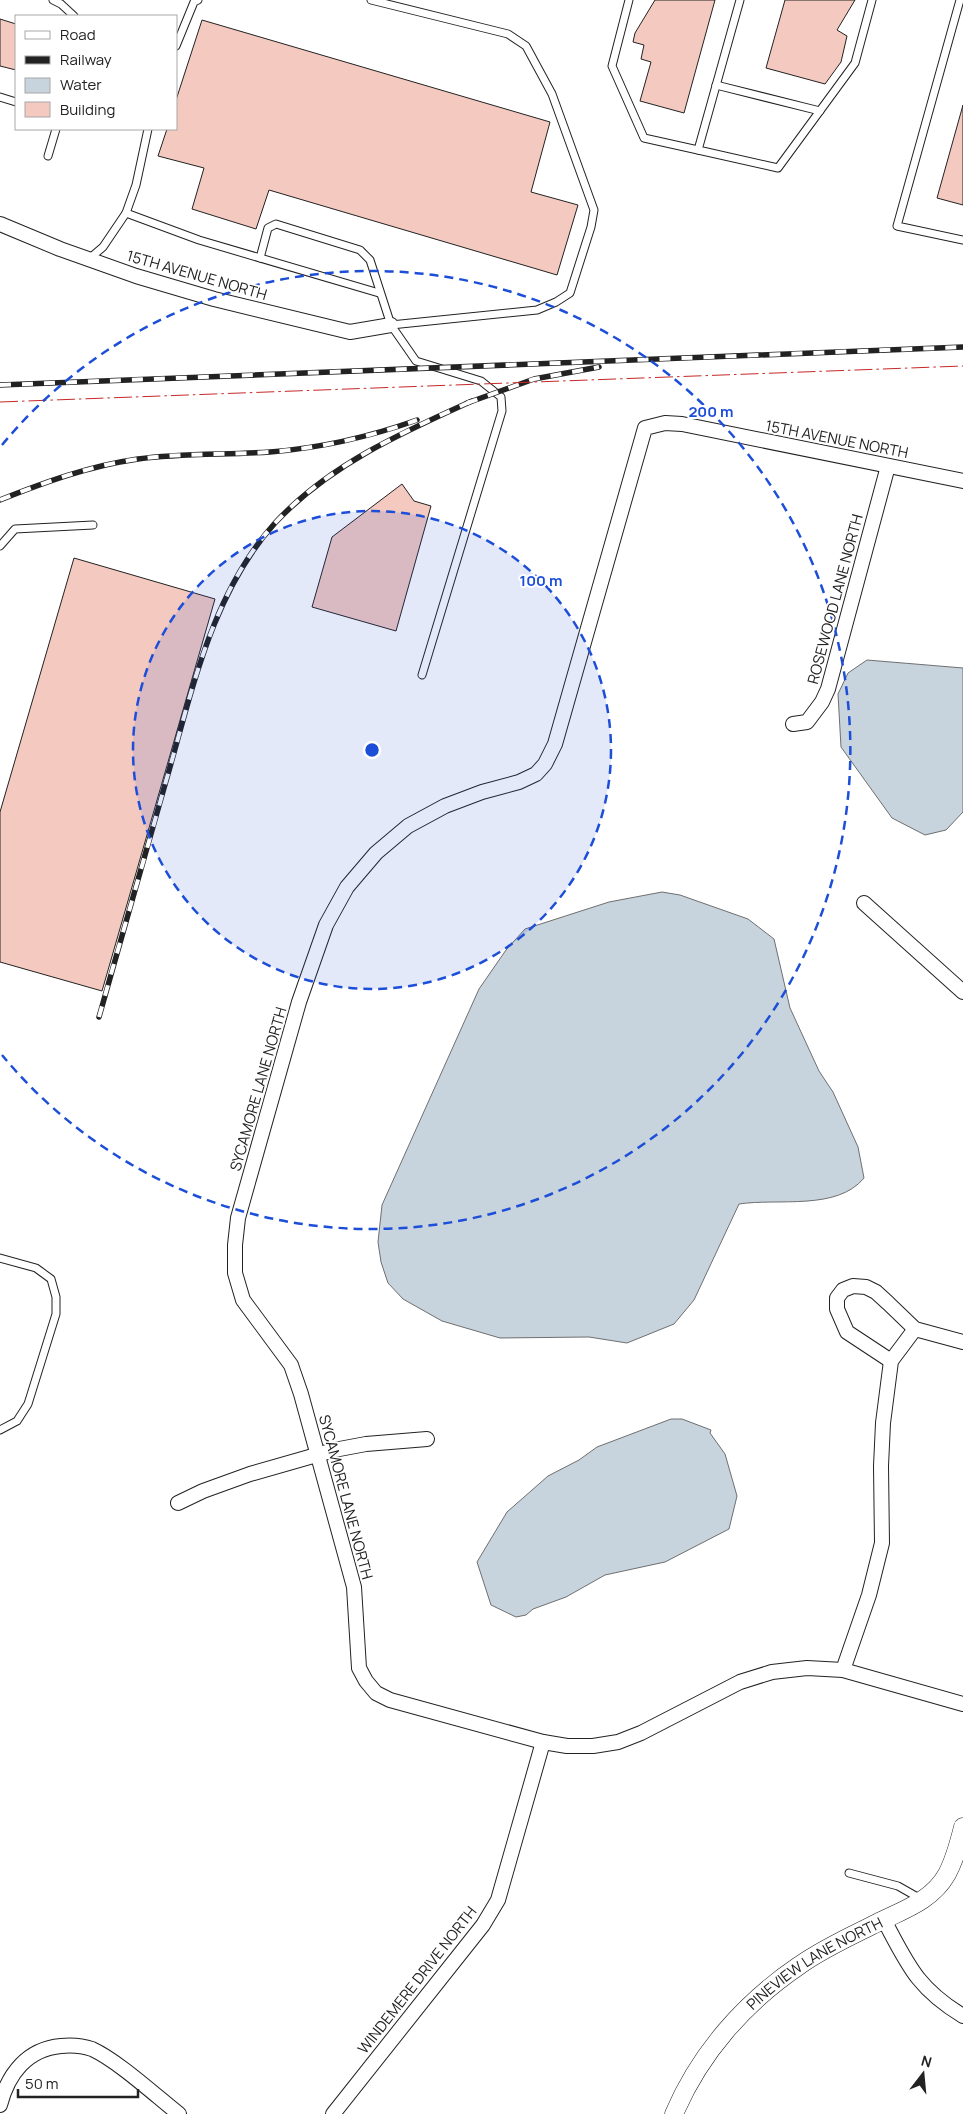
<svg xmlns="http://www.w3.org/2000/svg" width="963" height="2114" font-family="Manrope,sans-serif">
  <rect width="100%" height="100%" fill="#fff"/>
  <g fill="#c7d3dd" stroke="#6f6f6f">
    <path d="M867,660L963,668V812L946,830L925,835L892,818L841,747L838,694L848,673Z"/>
    <path d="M662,892L680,895L748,919L774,939L790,1008L819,1071L833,1092L858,1147L864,1178C837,1211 778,1198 739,1204L694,1300L674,1324L627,1343L589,1337L500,1338L442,1321L403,1299L388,1283L381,1262L378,1242L382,1205L479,989L506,950L525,929L609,902Z"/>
    <path d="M671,1419H682L711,1430L710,1433L725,1454L737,1496L729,1529L665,1562L605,1575L566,1597L533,1609L526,1615L516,1617L491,1605L477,1562L507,1512L548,1476L579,1460L597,1447Z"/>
  </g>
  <g fill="#f3c9c0" stroke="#222">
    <path d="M655,0H715L684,113L640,101L651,62L641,59L644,45L633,42L635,33Z"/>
    <path d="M785,0H855L837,30L847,36L841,62L825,84L766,68Z"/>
    <path d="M0,19L16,24V70L0,66Z"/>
    <path d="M202,20L550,122L531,192L578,205L557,275L269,190L256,229L192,209L204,168L158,156L167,129H176V100Z"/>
    <path d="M963,105V205L937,198Z"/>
    <path d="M402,484L414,501L431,506L396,631L312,607L332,537Z"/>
    <path d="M74,558L215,599L102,991L0,962V812Z"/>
  </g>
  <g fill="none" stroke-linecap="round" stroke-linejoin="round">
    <defs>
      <g id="service">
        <path d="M53,0L61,4L74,16"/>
        <path d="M629,0L612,66L644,138L698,150"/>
        <path d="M740,0L698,150L778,168L855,63L872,0"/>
        <path d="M960,0L897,226L963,240"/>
        <path d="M176,46L194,2L198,0"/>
        <path d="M716,85L820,111"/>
        <path d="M0,97L16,102"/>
        <path d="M148,129L136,185L126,213L199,240L379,293"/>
        <path d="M48,156L56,129"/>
        <path d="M260,258L268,228L276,224L360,250L370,260L391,325L537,310L556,302L570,293L591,227L594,210L552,94L526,46L508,34L371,0"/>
        <path d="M89,259L103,247L126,213"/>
        <path d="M391,325L416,361L481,381L501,397L502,411L422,675"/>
        <path d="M0,546L15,529L93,525"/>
        <path d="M0,1258L36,1268L51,1279L56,1297V1314L28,1404L17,1421L0,1430"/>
        <path d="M849,1873L898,1886L921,1899"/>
      </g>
      <g id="minor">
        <path d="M0,224L60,249L136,276L214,299L350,332L391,325"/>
        <path d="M963,481L682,424L665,423L645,428L555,744L545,764L536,774L519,782L482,792L445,806L408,826L376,853L347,887L326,925L299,1002L238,1218L235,1245V1273L243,1300L291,1365L301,1394L354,1587L359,1668L366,1681L376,1693L390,1700L543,1742L567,1746H593L618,1742L641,1733L740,1682L772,1672L807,1668L843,1670L963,1704"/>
        <path d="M793,724L807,722L822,702L828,689L888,466"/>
        <path d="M864,903L963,992"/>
        <path d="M891,1361L847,1332L837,1309V1298L843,1290L853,1286L866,1287L876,1292L888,1303L915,1329L963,1342"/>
        <path d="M178,1503L203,1491L250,1474L334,1450L366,1444L427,1439"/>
        <path d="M843,1670L869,1595L882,1543L881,1466L883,1423L891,1361L915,1329"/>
        <path d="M884,1920C908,1965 917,1988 963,2016"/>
        <path d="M0,2105C8,2074 27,2049 61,2046C71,2045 83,2046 92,2049C118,2061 155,2095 179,2114"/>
        <path d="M333,2114L483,1925L498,1900L543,1742"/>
      </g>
      <g id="tertiary">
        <path id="s1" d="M674,2114C700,2053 745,2002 800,1965C824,1948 851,1936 877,1923C903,1910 932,1901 947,1874C955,1859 959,1843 963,1827"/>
      </g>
    </defs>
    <use href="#service" stroke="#222" stroke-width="9"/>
    <use href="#minor" stroke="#222" stroke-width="16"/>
    <use href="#tertiary" stroke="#222" stroke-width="19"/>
    <use href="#service" stroke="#fff" stroke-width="7"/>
    <use href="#minor" stroke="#fff" stroke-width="14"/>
    <use href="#tertiary" stroke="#fff" stroke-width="18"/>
    <defs>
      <g id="rail">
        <path d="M0,385L963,347"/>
        <path d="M467,403L534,379L599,367"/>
        <path d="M0,500C45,482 89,466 138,459C181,453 226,455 270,452C321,448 369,437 417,420"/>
        <path d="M99,1017C121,938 144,860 166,781C192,692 211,594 275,523C329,465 401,433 472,401"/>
      </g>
    </defs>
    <use href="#rail" stroke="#222" stroke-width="5.5"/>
    <use href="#rail" stroke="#fff" stroke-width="4" stroke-dasharray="11" stroke-linecap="butt"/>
    <path stroke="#c62828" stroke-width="1" stroke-dasharray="18 4 2.5 4" stroke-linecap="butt" d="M0,402L963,366"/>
  </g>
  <circle cx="372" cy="750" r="239" fill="#1d4ed8" fill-opacity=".12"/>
  <g fill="none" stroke="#1d4ed8" stroke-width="2.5" stroke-dasharray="9 6">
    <circle cx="372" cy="750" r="239"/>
    <path d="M2 445A479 479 0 1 1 2 1055"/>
  </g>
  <g text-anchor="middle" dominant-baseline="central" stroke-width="4" stroke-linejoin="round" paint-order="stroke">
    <g font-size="15" fill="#222" stroke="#fff">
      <text transform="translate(197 275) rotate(16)">15TH AVENUE NORTH</text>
      <text transform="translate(837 439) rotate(11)">15TH AVENUE NORTH</text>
      <text transform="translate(835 599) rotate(-75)">ROSEWOOD LANE NORTH</text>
      <text transform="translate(258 1089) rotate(-74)">SYCAMORE LANE NORTH</text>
      <text transform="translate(346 1497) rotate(75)">SYCAMORE LANE NORTH</text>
      <text stroke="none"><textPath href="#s1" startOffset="211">PINEVIEW LANE NORTH</textPath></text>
      <text transform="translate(417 1980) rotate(-52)">WINDEMERE DRIVE NORTH</text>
    </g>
  </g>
  <circle cx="372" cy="750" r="8" fill="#1d4ed8" stroke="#fff" stroke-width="2.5"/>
  <g font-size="15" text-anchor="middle" font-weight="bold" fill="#1d4ed8" stroke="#fff" stroke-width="4" stroke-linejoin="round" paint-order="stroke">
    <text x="711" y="417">200 m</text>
    <text x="541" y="586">100 m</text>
  </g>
  <rect x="15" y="15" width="162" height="115" fill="#ffffff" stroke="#a7a7a7"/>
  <rect x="25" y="31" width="25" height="8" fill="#ffffff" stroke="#a7a7a7"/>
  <text x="60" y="40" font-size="15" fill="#222222">Road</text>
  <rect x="25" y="56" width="25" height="8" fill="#222222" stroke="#a7a7a7"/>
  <text x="60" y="65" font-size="15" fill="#222222">Railway</text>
  <rect x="25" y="78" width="25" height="15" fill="#c7d3dd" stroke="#a7a7a7"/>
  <text x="60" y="90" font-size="15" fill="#222222">Water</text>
  <rect x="25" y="102" width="25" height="15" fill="#f3c9c0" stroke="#a7a7a7"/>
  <text x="60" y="115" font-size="15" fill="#222222">Building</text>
  <g transform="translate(923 2074) rotate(16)" stroke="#ffffff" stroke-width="4" paint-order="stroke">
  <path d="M0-4L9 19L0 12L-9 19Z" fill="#222222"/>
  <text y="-8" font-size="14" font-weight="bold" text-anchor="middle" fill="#222222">N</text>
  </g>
  <path d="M18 2089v8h120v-8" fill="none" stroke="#222222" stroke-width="2.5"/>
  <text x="25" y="2089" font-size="15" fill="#222222" stroke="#ffffff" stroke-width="4" paint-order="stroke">50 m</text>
</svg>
